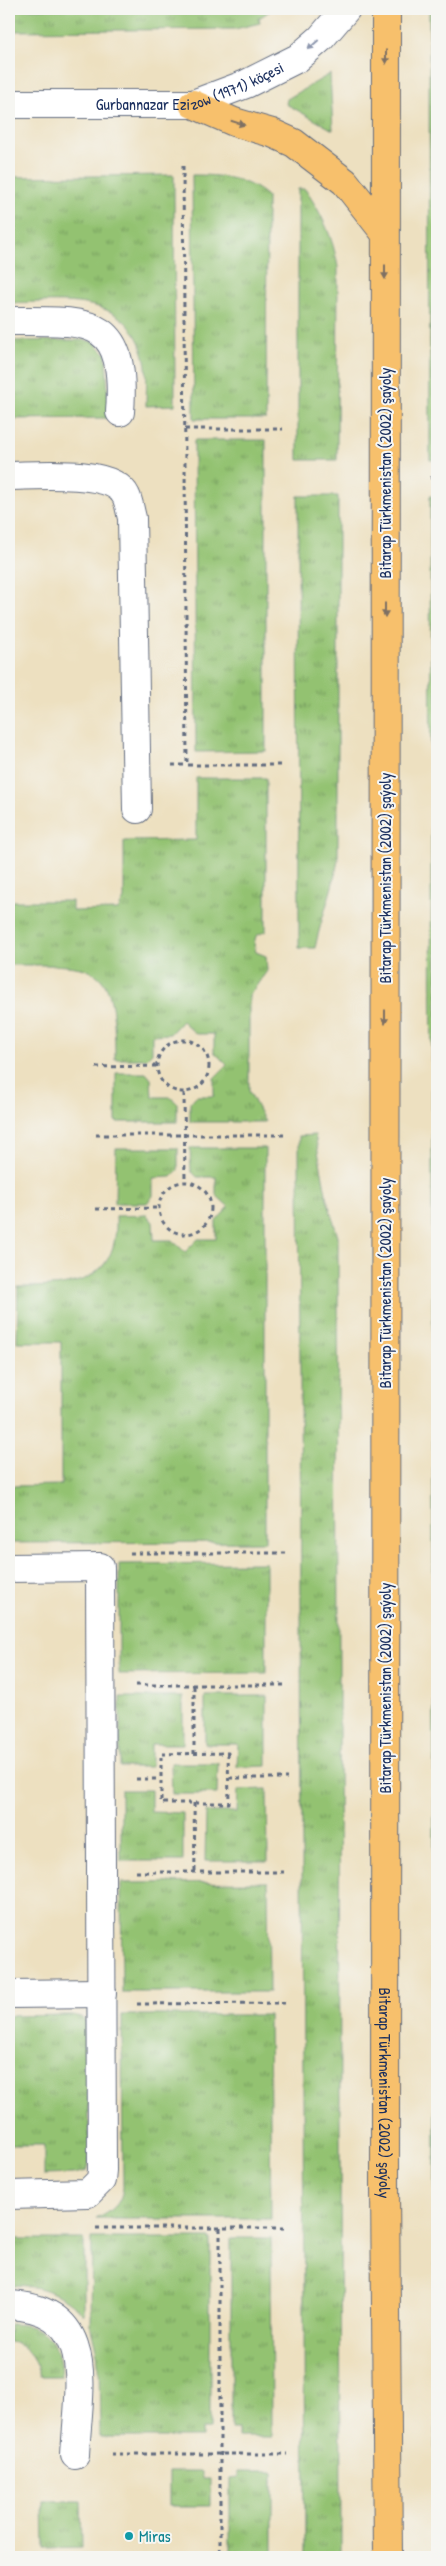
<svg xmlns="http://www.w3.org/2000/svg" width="446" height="2566" font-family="'Patrick Hand',sans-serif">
  <defs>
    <pattern id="grass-tufts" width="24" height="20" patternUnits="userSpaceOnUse" patternTransform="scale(1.25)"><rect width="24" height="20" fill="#93c271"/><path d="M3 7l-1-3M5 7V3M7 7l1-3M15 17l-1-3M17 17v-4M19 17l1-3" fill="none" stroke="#779e60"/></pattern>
  </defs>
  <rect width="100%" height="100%" fill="#f6f6f2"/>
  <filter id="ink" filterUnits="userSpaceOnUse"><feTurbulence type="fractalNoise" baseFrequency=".02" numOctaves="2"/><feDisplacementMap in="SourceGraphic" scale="10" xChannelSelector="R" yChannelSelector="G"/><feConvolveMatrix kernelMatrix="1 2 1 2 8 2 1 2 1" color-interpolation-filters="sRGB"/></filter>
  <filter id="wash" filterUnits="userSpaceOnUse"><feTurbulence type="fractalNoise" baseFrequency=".0096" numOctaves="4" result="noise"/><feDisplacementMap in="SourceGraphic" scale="20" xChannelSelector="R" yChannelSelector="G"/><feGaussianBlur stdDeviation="1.12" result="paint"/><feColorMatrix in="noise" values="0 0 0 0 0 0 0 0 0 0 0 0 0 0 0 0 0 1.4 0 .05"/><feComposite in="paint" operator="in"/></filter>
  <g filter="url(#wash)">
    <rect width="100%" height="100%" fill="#ede0c0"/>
    <g fill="url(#grass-tufts)" stroke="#577868">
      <path d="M9,9H273L259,18L260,23L235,29L9,31Z"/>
      <path d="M429,9H437V460H430Z"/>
      <path d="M330,74L333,130L286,104L287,99Z"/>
      <path d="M174,175L175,405L146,406C146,391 148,374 145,360C130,291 62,302 9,303V177Z"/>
      <path d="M192,175C220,175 245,177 267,196L266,419H194Z"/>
      <path d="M298,189H305C322,214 333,237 338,267L337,460H298Z"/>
      <path d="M84,340L94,342L106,354L109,418L9,419V341Z"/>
      <path d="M194,440H266V751L196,752Z"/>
      <path d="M298,496H338V860C333,890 321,918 315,948H299Z"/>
      <path d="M430,496H437V2557H436Z"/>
      <path d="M196,778H266V931L256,936L254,944L256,952L266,956L267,971L249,996V1091L265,1122H190V1103L196,1096H214V1078L227,1065L214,1052V1034H196L182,1021L170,1034L152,1035V1053L146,1059H115C115,960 100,965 9,965V901H72V911L118,910L124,899V841L196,840Z"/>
      <path d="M116,1073H146L151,1079L152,1097H170L177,1103V1122H116Z"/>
      <path d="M315,1135L327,1199L338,1237L341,2557H305L299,1136Z"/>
      <path d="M116,1148H178V1171L172,1177L153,1178V1196L147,1203H115Z"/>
      <path d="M190,1148H265V1542L9,1543V1486L61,1485V1342H17L18,1287C70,1287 119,1285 116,1216L147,1215L153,1222L154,1240H172L185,1252L198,1239H216V1221L229,1207L216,1195V1177H197L191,1171Z"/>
      <path d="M266,1563V1673L119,1674V1564Z"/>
      <path d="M205,1696H267V1766L237,1767L238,1744H205Z"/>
      <path d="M120,1697H183V1744H151V1767H120Z"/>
      <path d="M171,1763H218L217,1794H172Z"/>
      <path d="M267,1789L268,1861H205L206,1812H237L238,1790Z"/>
      <path d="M121,1790H151V1812L183,1813V1861H121Z"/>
      <path d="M268,1882L269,1992H122L121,1883Z"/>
      <path d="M72,2015L81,2017L89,2026V2164L87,2171L74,2174L44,2175V2145H9V2016Z"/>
      <path d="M122,2015H269L271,2219H96C111,2212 121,2205 123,2188Z"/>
      <path d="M92,2238H210V2429H202V2437H100L99,2362L91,2328Z"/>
      <path d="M231,2238H271L272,2437H238V2429H231Z"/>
      <path d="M9,2239H84V2315C62,2293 40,2285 9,2285Z"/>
      <path d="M9,2324C45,2324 60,2342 61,2376H40C36,2361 27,2344 9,2342Z"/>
      <path d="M169,2471H202V2479H210V2506H169Z"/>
      <path d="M238,2471H273V2557H230V2479L238,2478Z"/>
      <path d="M43,2501H81L82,2547L44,2548Z"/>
    </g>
  </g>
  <g filter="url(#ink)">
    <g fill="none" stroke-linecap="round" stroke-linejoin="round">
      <defs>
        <g id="minor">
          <path id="s1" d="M9,104H193L246,84L298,58L321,38L346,9"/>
          <path d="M9,321C89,321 127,315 120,412"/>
          <path d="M9,476C35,476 113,468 126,496C129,502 130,511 132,518L137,809"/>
          <path d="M9,1568L100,1567L102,2170L101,2180L88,2193L9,2195"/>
          <path d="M9,1994L102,1993"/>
          <path d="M9,2305C100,2309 78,2390 75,2455"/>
        </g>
        <g id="major">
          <path id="s2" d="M386,9L385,2186L388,2557"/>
          <path d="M193,104L234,122L272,133L294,143L345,182L385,233"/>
        </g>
      </defs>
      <use href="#minor" stroke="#646d80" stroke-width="30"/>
      <use href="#major" stroke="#646d80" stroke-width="30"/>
      <g stroke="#646d80" stroke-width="3" stroke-dasharray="4 4" stroke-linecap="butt">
        <path d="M183,166L187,765"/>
        <path d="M185,429H283"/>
        <path d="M430,478H437"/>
        <path d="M172,765H283"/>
        <circle cx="183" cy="1066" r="26"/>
        <path d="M96,1067L156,1066"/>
        <path d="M184,1093L185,1181"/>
        <path d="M96,1135H285"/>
        <circle cx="185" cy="1208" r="26"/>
        <path d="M96,1209L158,1208"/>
        <path d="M130,1553H286"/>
        <path d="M136,1685H287"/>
        <path d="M228,1753L229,1803H161V1754Z"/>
        <path d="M194,1754V1685"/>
        <path d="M229,1778H287"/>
        <path d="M136,1779H160"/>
        <path d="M194,1803L195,1872"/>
        <path d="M136,1872H287"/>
        <path d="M137,2004L287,2003"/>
        <path d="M96,2228H288"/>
        <path d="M220,2228V2557"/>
        <path d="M111,2454H288"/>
      </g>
      <use href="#minor" stroke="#fff" stroke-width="28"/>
      <use href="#major" stroke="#f7c06c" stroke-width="28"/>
    </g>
    <defs><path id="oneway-solid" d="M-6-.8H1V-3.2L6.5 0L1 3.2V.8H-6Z" transform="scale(1.25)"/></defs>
    <use fill="#8d97ae" href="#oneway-solid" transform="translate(313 45) rotate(139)"/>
    <g fill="#7e7064">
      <use href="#oneway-solid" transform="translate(386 57) rotate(90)"/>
      <use href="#oneway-solid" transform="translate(238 123) rotate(18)"/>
      <use href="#oneway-solid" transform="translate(385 272) rotate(90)"/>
      <use href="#oneway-solid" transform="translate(385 610) rotate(90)"/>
      <use href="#oneway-solid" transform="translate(385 1017) rotate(90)"/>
    </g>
  </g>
  <circle fill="#0f9aa8" stroke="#f6f6f2" stroke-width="2" cx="129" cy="2536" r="5"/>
  <g text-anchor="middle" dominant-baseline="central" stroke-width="4" stroke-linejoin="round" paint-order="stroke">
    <g font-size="16" fill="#1b2f5e" stroke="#f6f6f2">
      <text stroke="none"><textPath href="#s1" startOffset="184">Gurbannazar Ezizow (1971) köçesi</textPath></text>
      <text transform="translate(385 473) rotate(-90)">Bitarap Türkmenistan (2002) şaýoly</text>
      <text transform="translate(385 878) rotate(-90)">Bitarap Türkmenistan (2002) şaýoly</text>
      <text transform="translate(385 1283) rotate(-90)">Bitarap Türkmenistan (2002) şaýoly</text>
      <text transform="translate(385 1688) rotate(-90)">Bitarap Türkmenistan (2002) şaýoly</text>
      <text stroke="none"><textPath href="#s2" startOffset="2084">Bitarap Türkmenistan (2002) şaýoly</textPath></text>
    </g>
    <g font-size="16" fill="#0d838f" stroke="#f6f6f2" text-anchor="start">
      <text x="139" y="2536">Miras</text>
    </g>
  </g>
  <rect width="446" height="2566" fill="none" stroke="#f6f6f2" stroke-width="30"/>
</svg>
